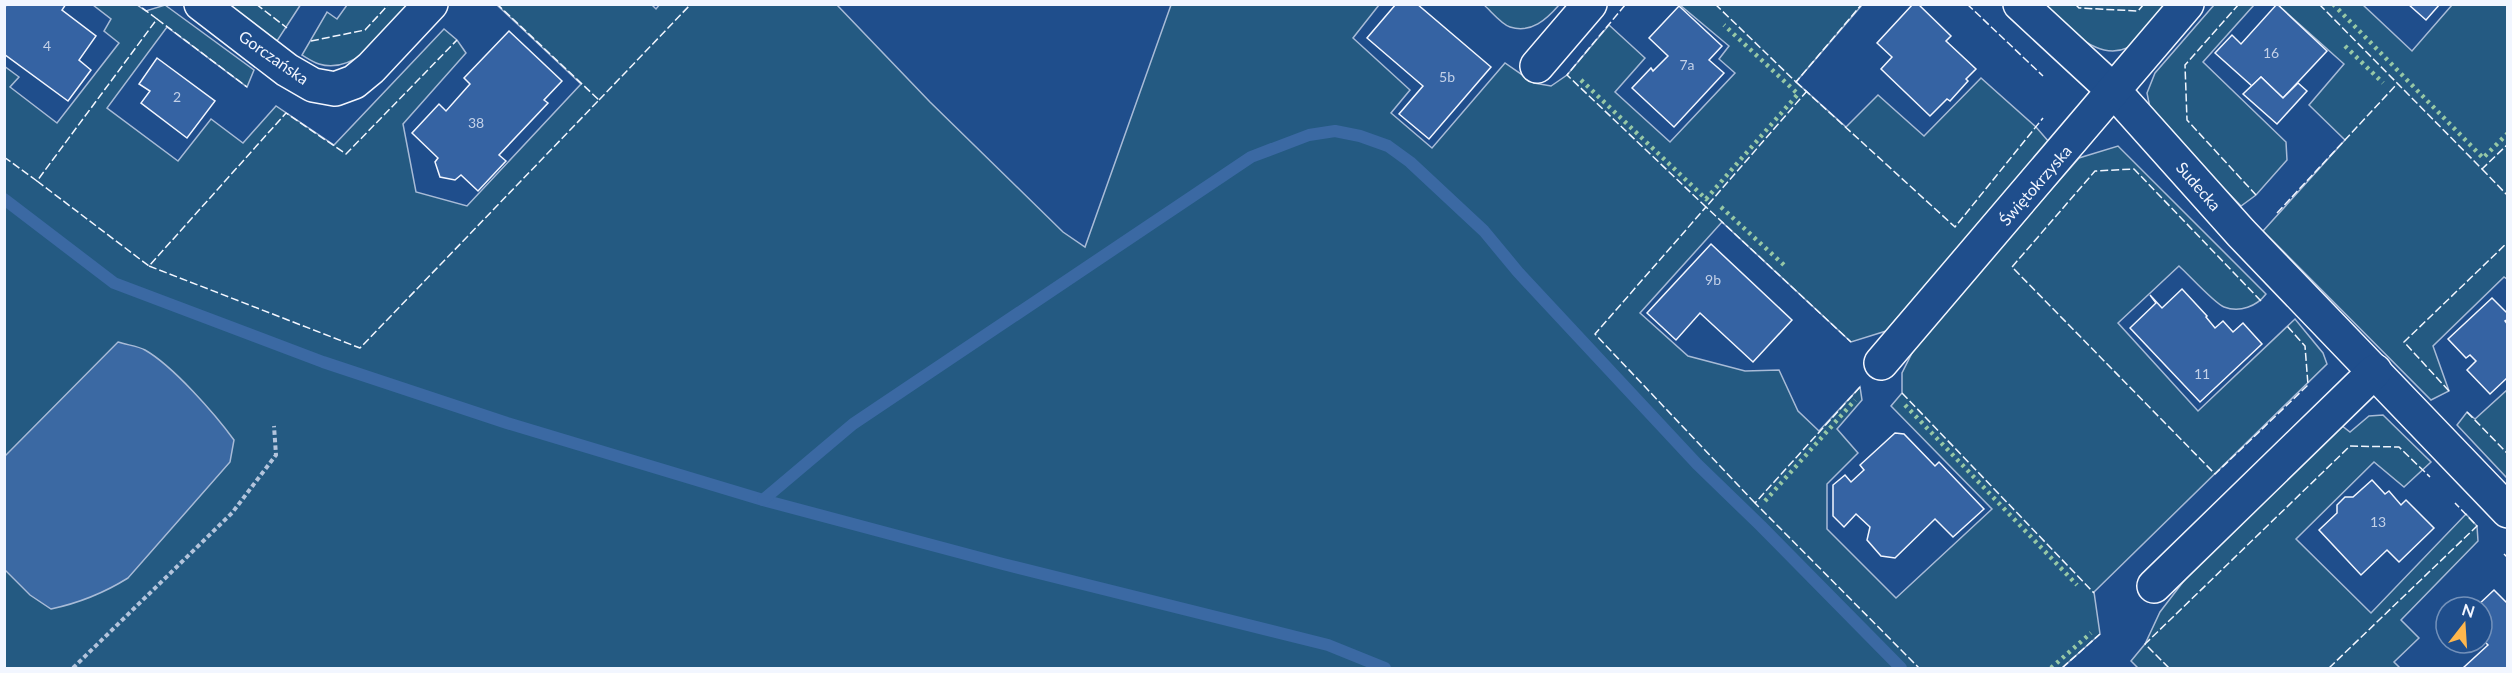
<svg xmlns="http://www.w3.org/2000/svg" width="2512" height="673" font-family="Lato,sans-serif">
  <rect width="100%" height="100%" fill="#1f4e8c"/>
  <g fill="#245a82" stroke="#a8bbd7" stroke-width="1.5">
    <path d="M301,4L277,41L229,5Z"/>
    <path d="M651,4L656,9L660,4L837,5L930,102L1063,232L1085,247L1171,5H1379L1353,38L1410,90L1391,113L1432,148L1505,63L1534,83L1551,86L1567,75L1609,25L1645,58L1615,92L1670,142L1735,73L1719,59L1729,46L1680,5H1862L1796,82L1846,127L1878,95L1924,136L1981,78L2036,127L2049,142L1886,331L1851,342L1722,222L1640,313L1688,356L1745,371L1779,370L1798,411L1819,431L1860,387L1862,400L1837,429L1858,453L1827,484V529L1896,598L1992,509L1891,406L1902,393V373L1918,341L2079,158L2118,146L2266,294C2257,306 2240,313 2224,307C2215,304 2188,274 2179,266L2118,323L2198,411L2295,319L2323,353L2327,364L2094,592L2100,634L2062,668H5L4,66L19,77L10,87L57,123L119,43L104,31L111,19L93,5H137L146,11L165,5L254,70L247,87L167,27L107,108L178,161L211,119L243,143L276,106L334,145L444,29L457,40L466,53L403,124L416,192L467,206L581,84L497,5Z"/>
    <path d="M347,5H414C392,27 356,76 319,64C313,62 307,58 302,55L327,12L337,19Z"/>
    <path d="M1484,5H1559C1547,19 1531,34 1510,27C1501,24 1491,11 1484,5Z"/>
    <path d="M2044,5H2169C2160,15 2152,27 2142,37C2106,74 2070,29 2044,5Z"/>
    <path d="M2214,5H2254L2203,62L2286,142L2287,160L2256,195L2241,206L2151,113L2147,93L2155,73Z"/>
    <path d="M2278,5H2363L2412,51L2452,5H2507V279L2504,277L2433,346L2449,391L2431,400L2263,231L2345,140L2309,105L2344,64Z"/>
    <path d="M2507,390V478L2457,425L2467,412L2475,419Z"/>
    <path d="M2383,415L2431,462L2404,487L2374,462L2296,539L2371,613L2466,514L2477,526L2478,541L2401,620L2419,638L2394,662L2400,668H2138L2131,661L2145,644L2160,612L2199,561L2337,422L2350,432L2369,416Z"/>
  </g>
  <path fill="#3b69a3" stroke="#a8bbd7" stroke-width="1.5" d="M118,342C127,345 138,346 145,350C173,366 215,414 234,440L230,462L128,578C104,593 79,603 51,609L30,595L5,570V456Z"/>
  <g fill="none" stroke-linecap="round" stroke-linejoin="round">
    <g stroke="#3b69a3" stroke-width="12">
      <path d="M4,199L114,283L323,362L507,423L763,500L1003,564L1328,645L1385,668"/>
      <path d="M763,500L853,424L1251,157L1309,135L1335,131L1360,136L1388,146L1410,162L1484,231L1518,272L1697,464L1761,526L1901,668"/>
    </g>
  </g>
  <g fill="#3563a3" stroke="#f2f6ff" stroke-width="1.5">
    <path d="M7,4H66L62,10L96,36L79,60L91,70L68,101L4,54V8Z"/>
    <path d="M1396,4H1417L1491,67L1429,139L1399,114L1423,86L1367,38Z"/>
    <path d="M1913,4H1918L1951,36L1946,41L1976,69L1966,79L1968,81L1950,101L1947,99L1930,116L1881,69L1892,57L1877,43Z"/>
    <path d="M2277,4L2327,51L2283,98L2261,77L2252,86L2215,53L2232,35L2241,44Z"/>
    <path d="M2408,4H2440L2426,20Z"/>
    <path d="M1679,6L1722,46L1709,60L1724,73L1674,127L1632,88L1651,68L1653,71L1668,56L1649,38Z"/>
    <path d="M509,31L562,81L544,100L548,103L499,155L506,161L478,191L461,175L455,180L440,177L435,162L438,158L412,133L439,104L446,111L470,84L464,78Z"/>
    <path d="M157,58L215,101L187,138L141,103L150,91L139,84Z"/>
    <path d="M2261,77L2283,98L2298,83L2307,91L2277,124L2243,94Z"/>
    <path d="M1711,244L1792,320L1753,362L1700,313L1676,340L1647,313Z"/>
    <path d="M2182,289L2207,316L2206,317L2215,328L2223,321L2233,332L2243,323L2262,344L2200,402L2130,328L2156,303L2150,295L2162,308Z"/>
    <path d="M2492,298L2508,314V319L2505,321L2508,325V377L2490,394L2467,370L2476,361L2470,355L2466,358L2448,339Z"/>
    <path d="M1895,433L1904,434L1935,466L1939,462L1984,509L1953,537L1935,519L1895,558L1881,556L1867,540L1870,527L1856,514L1844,527L1833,516V485L1845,475L1851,482L1864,470L1860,465Z"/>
    <path d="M2372,480L2385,494L2389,491L2401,505L2406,500L2434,528L2399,562L2387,550L2361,575L2319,530L2337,513V505L2345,497H2353Z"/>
    <path d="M2494,590L2508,604V668H2463L2488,645L2482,639V607H2476Z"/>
  </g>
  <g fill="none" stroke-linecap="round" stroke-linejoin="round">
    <defs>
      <g id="minor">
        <path d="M201,4L287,70L313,85L335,89L354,82L371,68L431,4"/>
        <path d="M2020,4L2114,91L2241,233L2508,511"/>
        <path d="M1537,66L1590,4"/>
        <path d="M1881,363L2187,4"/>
        <path d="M2154,586L2375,371"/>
      </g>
    </defs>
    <use href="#minor" stroke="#f2f6ff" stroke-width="36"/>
    <path stroke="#b3c4dc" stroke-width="4" stroke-dasharray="4.5 3" stroke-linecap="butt" d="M73,668L232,513L276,455L274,426"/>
    <use href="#minor" stroke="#1f4e8c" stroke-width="33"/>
    <g stroke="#97c8a6" stroke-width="4.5" stroke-dasharray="3 4.5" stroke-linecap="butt">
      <path d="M2333,4L2483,158L2508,133"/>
      <path d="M2345,46L2383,83"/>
      <path d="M1581,80L1706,199L1798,94L1724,25"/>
      <path d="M1721,207L1785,266"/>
      <path d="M1905,405L2077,585"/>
      <path d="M1765,501L1855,400"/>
      <path d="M2051,668L2091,633"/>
    </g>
    <g stroke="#f2f6ff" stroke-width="1.5" stroke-dasharray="8 3" stroke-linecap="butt">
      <path d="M256,4L287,28"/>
      <path d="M1715,4L1796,82L1862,4"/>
      <path d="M1967,4L2043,76"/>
      <path d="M2075,4L2079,8L2138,11L2144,4"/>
      <path d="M2239,4L2185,65L2187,120L2256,195"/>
      <path d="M2319,4L2482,169L2508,144"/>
      <path d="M1625,5L1567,75L1706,207L1807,91"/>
      <path d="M157,19L247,87"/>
      <path d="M311,41L365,30L389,4"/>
      <path d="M1796,82L1955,227L2043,118"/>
      <path d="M599,100L691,4"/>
      <path d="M4,157L37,181L157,19L137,4"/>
      <path d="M2482,169L2508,196"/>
      <path d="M37,181L149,266L286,113L346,154L457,40"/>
      <path d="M2277,213L2397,84"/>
      <path d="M149,266L360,348L599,100L497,4"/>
      <path d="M2261,301L2134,169L2095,171L2012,267L2215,474L2308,385L2305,346L2287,326"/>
      <path d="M1860,387L1755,503L1919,668"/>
      <path d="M2449,391L2404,342L2508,242"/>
      <path d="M1902,393L2094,593"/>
      <path d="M2467,412L2508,454"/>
      <path d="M1755,503L1595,334L1706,207L1851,342"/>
      <path d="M2504,554L2508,558"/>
      <path d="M2062,668L2100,634"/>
      <path d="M2169,668L2145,644L2350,446L2399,447L2430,477"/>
      <path d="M2329,668L2477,526L2455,503"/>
    </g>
  </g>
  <g text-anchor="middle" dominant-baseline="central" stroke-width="4.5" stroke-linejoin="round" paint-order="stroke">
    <g font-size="14" fill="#c3d1e8">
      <text x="47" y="45">4</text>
      <text x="2271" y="52">16</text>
      <text x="1687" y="64">7a</text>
      <text x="1447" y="76">5b</text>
      <text x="177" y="96">2</text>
      <text x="476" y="122">38</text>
      <text x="1713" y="279">9b</text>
      <text x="2202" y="373">11</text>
      <text x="2378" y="521">13</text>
    </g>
    <g font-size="16" fill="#f2f6ff" stroke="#1f4e8c">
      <text transform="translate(274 57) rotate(35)">Gorczańska</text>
      <text transform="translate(2035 185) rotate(-49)">Świętokrzyska</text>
      <text transform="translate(2199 186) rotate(49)">Sudecka</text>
    </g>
  </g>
  <rect width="2512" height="673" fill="none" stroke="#f2f6ff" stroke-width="12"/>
  <g transform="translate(2464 625) rotate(17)"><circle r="28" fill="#1f4e8c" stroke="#7391ba" stroke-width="1.5"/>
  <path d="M0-4.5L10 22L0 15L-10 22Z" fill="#ffb74d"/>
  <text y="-9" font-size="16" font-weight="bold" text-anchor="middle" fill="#f2f6ff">N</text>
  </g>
</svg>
